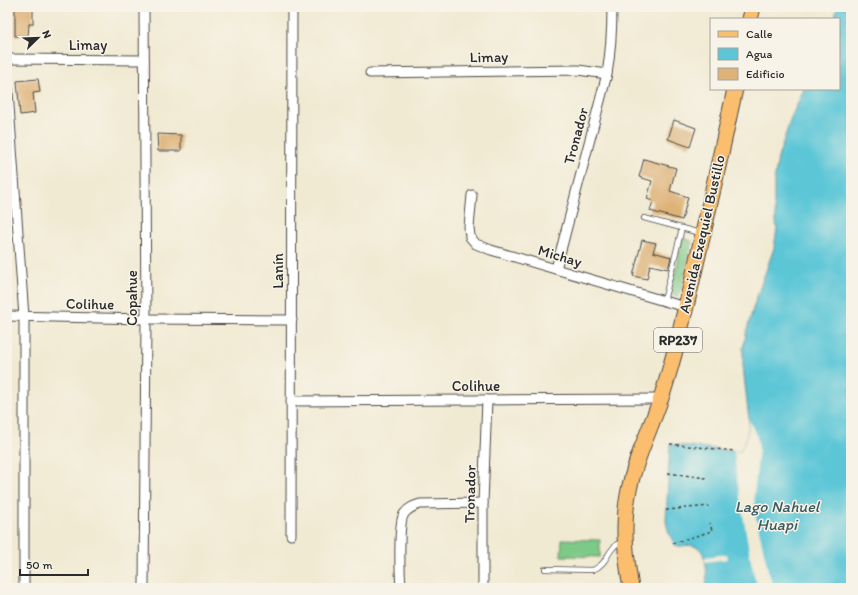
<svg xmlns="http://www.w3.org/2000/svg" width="858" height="595" font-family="Itim,sans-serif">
  <rect width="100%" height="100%" fill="#f7f3e8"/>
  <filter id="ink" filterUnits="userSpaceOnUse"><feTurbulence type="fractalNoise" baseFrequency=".025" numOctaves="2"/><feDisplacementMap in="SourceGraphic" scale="8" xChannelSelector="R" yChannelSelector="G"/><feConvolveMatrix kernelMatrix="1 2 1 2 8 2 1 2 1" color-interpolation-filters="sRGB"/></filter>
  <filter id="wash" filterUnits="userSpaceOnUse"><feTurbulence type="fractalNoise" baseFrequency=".012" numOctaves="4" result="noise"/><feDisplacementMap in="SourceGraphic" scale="16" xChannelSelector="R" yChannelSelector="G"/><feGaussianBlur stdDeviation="0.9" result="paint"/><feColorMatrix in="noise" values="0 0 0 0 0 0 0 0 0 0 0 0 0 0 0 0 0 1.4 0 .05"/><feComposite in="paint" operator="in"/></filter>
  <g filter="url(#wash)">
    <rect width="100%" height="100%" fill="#f1ead3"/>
    <g fill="#7dc987" stroke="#547a59">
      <path d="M683,238L692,241L680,293L679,296H675L672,293V287Z"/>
      <path d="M562,539L600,540V557L561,556Z"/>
    </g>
    <path fill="#5cc6d7" stroke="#447881" d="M837,7H851V588H706C707,577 708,548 694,546C688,544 681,547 675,546L668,530L666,521L670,444L740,452L745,442L748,432L749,420L743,366V348L748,326L754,305L774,248L777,229L774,204V182L778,158L791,118L804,89H839V19H835Z"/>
    <g fill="#f1ead3">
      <path d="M749,420L757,436L759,449L754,494L756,517L768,570L774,588H758L754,575L750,556L736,473L734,451L740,452L745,442L748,432Z"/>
      <path d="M727,554L728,559L705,562V557Z"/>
    </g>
    <g id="blocks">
      <g fill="#deb379">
        <path d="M15,7H33V24H29L28,36H15Z"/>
        <path d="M38,79L40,92L33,93L35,113L20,115L17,81Z"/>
        <path d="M674,120L696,128L690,147L668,139Z"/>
        <path d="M157,134L181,135V151H158Z"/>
        <path d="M644,159L676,168L670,191L688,197L682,220L650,211L653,201L647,199L652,181L639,177Z"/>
        <path d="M642,240L656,243L653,252L671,257L668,269L650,265L647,279L633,276Z"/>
      </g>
    </g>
  </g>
  <g filter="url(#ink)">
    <use href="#blocks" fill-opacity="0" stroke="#494844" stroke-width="1"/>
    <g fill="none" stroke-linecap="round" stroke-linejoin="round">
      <defs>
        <g id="lane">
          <path d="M644,218L700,233"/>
          <path d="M664,301L682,228"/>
          <path d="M545,569L593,570C608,563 606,553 617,544H624"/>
        </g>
        <g id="street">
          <path d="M144,7L146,319L144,588"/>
          <path d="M7,59L144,60"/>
          <path d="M370,73L578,70L607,74"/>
          <path d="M7,78L24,317V588"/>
          <path d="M472,195L469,227L470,237L476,244L491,250L664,301L686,307"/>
          <path d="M556,269L607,74C611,50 612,31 612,7"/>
          <path d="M7,316L146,319L292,320"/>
          <path d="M291,401L660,399"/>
          <path d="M291,535L292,7"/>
          <path d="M401,588C400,575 398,522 404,514C408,508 414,506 420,504L483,503"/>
          <path d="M483,588V503L487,400"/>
        </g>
        <g id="primary">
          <path d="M750,19L753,7"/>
          <path d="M631,588C626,558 622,526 628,495C634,462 649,432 660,401C666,385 670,368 675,351C697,264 716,177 735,89"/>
        </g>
      </defs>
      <use href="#lane" stroke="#494844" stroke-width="6"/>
      <use href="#street" stroke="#494844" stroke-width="11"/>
      <use href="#primary" stroke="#494844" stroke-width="17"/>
      <g stroke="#494844" stroke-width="1.5" stroke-dasharray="3 3" stroke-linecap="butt">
        <path d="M670,444L734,451"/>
        <path d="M668,473L706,478"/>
        <path d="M666,510L709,506"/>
        <path d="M673,543L712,531L710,523"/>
      </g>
      <use href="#lane" stroke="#fff" stroke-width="4.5"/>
      <use href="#street" stroke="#fff" stroke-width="9"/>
      <use href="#primary" stroke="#fbbe6e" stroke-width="15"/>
    </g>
  </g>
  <g text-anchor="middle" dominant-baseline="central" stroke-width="3" stroke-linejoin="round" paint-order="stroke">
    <rect fill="#f7f3e8" stroke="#686764" stroke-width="1" x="654" y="328" width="48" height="24" rx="3"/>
    <g font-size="14" font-weight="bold" fill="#2b2b2b">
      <text x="678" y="340">RP237</text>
    </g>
    <g font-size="15" fill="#2b2b2b" stroke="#f7f3e8">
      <text x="88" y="45">Limay</text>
      <text transform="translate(489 57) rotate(-1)">Limay</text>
      <text transform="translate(576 136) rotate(-75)">Tronador</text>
      <text transform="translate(702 234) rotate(-77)">Avenida Exequiel Bustillo</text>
      <text transform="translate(560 256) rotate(17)">Michay</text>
      <text transform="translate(278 271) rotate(-90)">Lanín</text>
      <text transform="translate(132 298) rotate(-90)">Copahue</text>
      <text transform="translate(90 304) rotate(1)">Colihue</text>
      <text x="476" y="386">Colihue</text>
      <text transform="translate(470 494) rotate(-89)">Tronador</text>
    </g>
    <g font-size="16" font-style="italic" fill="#3a5a5f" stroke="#f7f3e8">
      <text x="777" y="506">Lago Nahuel<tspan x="777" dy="18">Huapi</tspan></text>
    </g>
  </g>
  <rect width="858" height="595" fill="none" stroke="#f7f3e8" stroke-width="24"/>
  <rect x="710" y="18" width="130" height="72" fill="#f7f3e8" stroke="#a5a39c"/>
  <rect x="718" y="31" width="20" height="6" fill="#fbbe6e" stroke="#a5a39c"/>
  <text x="746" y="38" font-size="12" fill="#2b2b2b">Calle</text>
  <rect x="718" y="48" width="20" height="12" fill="#5cc6d7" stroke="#a5a39c"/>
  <text x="746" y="58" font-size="12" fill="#2b2b2b">Agua</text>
  <rect x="718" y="68" width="20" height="12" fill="#deb379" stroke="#a5a39c"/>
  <text x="746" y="78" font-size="12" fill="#2b2b2b">Edificio</text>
  <g transform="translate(38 38) rotate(67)" stroke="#f7f3e8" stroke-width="3" paint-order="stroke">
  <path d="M0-3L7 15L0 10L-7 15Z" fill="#2b2b2b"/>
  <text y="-6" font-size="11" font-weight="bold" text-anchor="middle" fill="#2b2b2b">N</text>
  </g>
  <path d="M20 569v6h68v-6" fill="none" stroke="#2b2b2b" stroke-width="2"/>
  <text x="26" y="569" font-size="12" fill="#2b2b2b" stroke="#f7f3e8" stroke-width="3" paint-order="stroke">50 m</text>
</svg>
